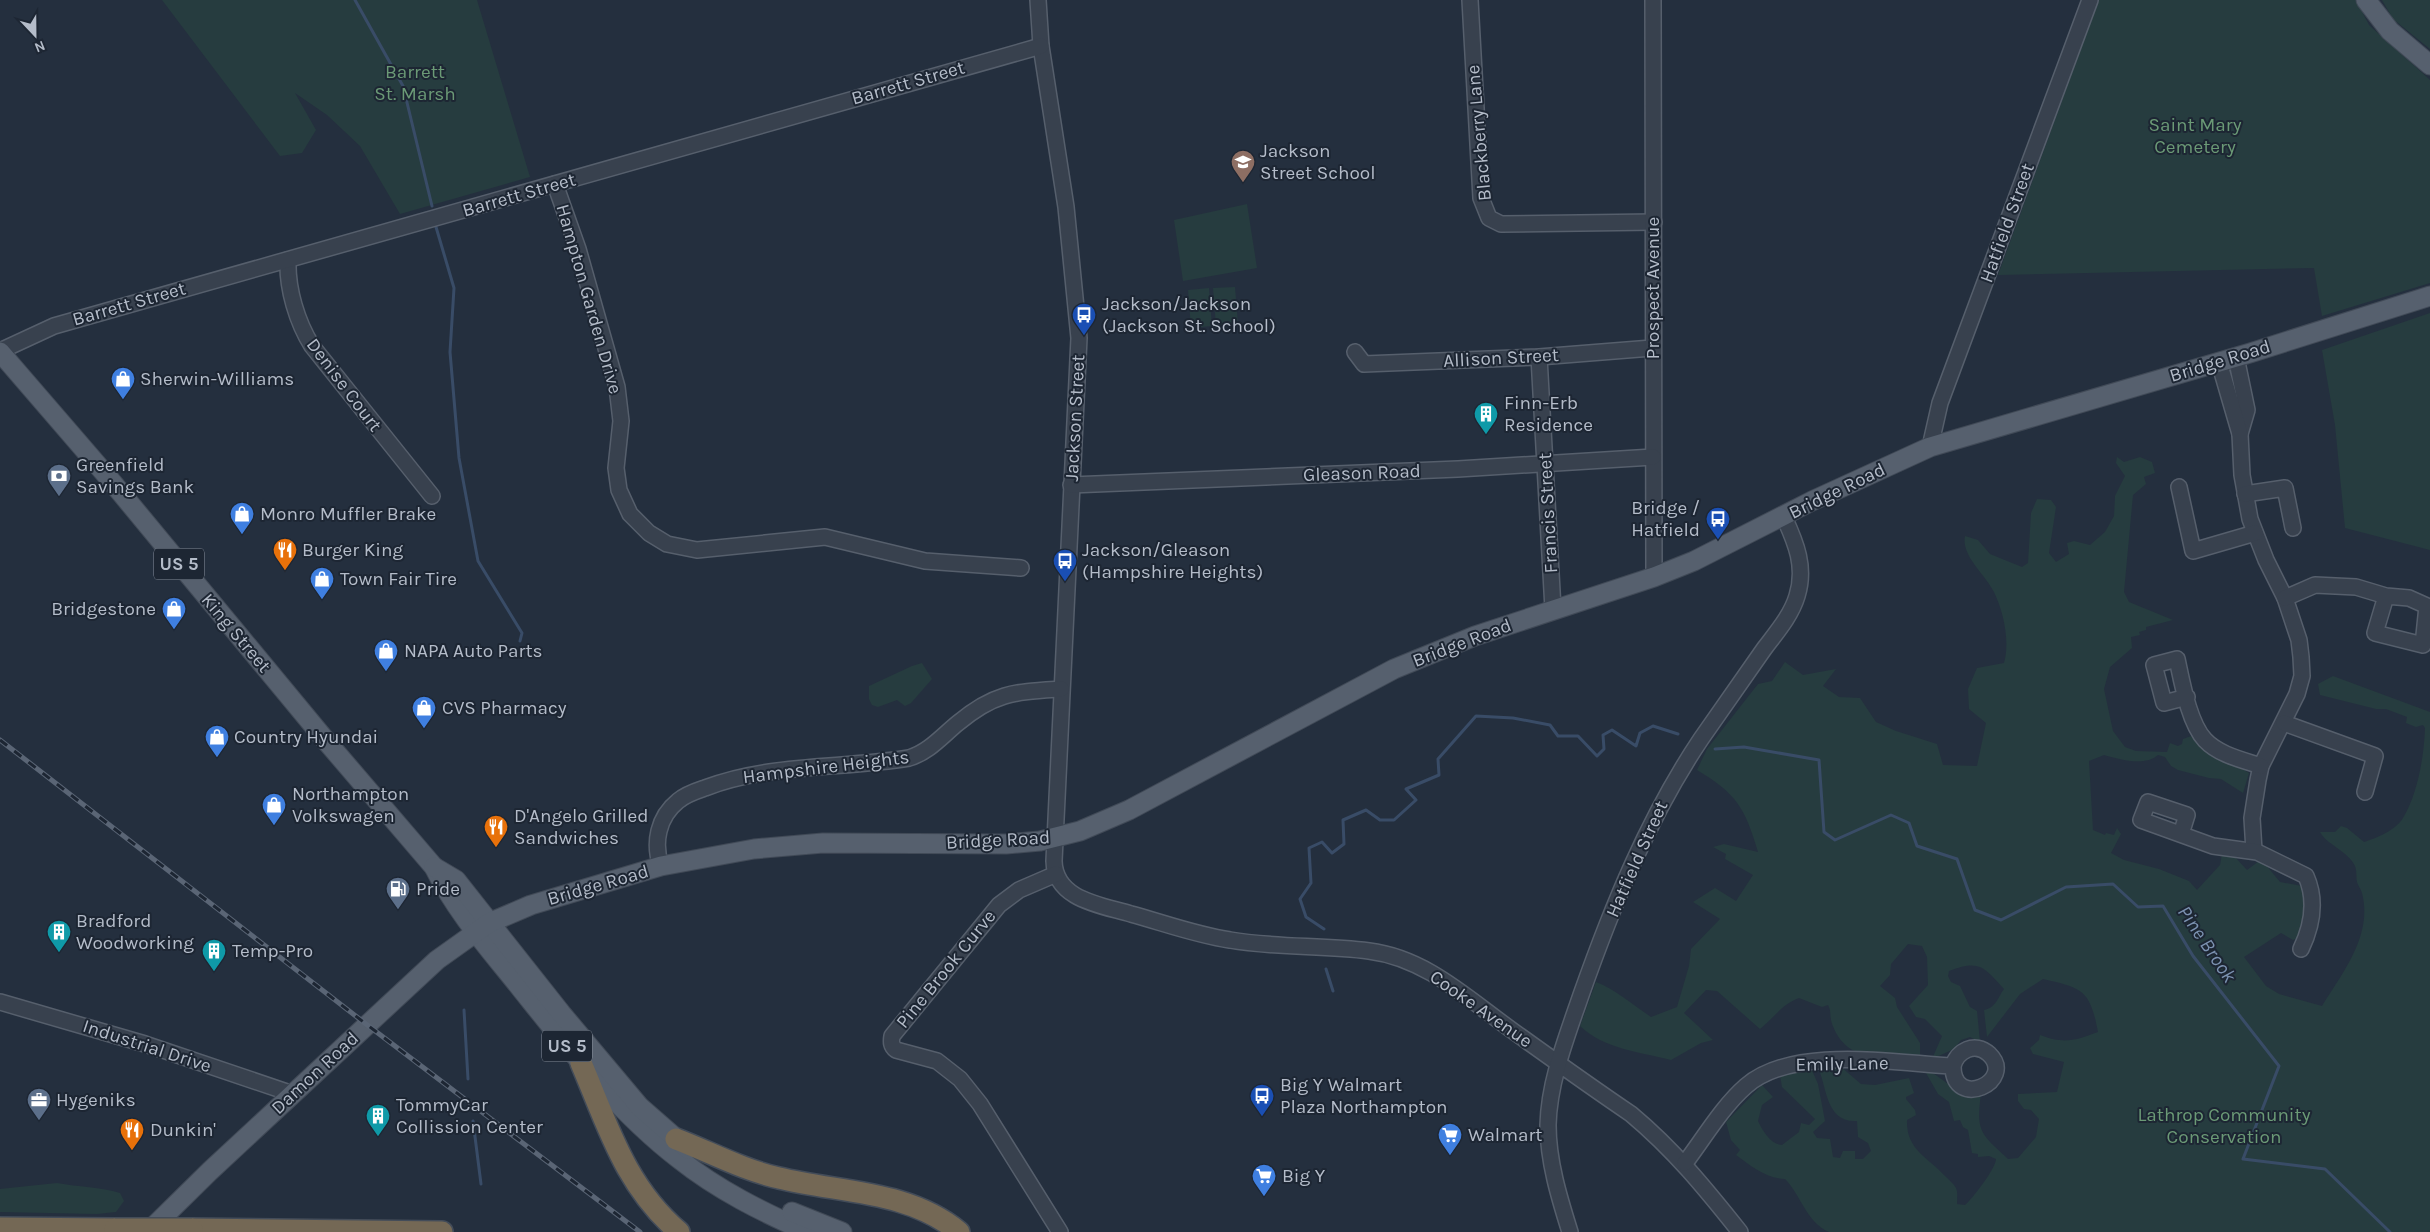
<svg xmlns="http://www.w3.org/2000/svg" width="2430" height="1232" font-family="Karla,sans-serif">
  <rect width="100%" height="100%" fill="#242f3e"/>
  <g fill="#263c3f">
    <path d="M162,0H477L530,177L400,214L360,146L327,115L295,93L316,130L302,153L280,156Z"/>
    <path d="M2099,0H2356L2369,25L2430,80V283L2322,316L2314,268L1998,275Z"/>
    <path d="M2382,0H2430V49L2393,19Z"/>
    <path d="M1247,204L1257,268L1183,281L1174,220Z"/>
    <path d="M1235,287L1238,324L1216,326L1213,288Z"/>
    <path d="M1209,288L1212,326L1191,328L1188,290Z"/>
    <path d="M2430,313V550L2345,528L2335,425L2322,350Z"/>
    <path d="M2117,457L2124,462L2140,457L2152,462L2155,473L2144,477L2146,484L2133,495L2124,592L2129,602L2173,620L2146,627V630L2139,632L2140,635L2131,637L2132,648L2110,667L2104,689L2113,731L2125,747L2136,751L2167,752L2170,743L2178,746L2182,744L2183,739L2194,735L2219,753L2220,760L2231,762L2249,773L2243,793L2221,779L2209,778L2178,770L2171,766L2165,757L2158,755C2145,767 2118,759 2104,755L2089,761L2093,830L2105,835L2106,833L2114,835L2117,828L2121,834L2111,853L2124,860L2159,869L2189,881L2197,890L2220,865L2222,854L2234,856L2247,870L2259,861L2266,865L2280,882L2302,886L2307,897L2301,936L2293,940L2281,933L2244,957L2266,986L2279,994L2322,1006C2343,972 2373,935 2362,893C2361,889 2358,886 2357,882C2356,877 2357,871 2355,866C2349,852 2326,844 2320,832H2335L2341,826L2347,828L2364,842C2377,838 2396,830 2403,818C2418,793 2424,756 2425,728L2423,725L2416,727L2406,723L2407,717L2386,709H2376L2320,695L2318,684L2333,676L2430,712V1232H1829C1806,1222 1801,1195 1785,1179C1765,1178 1751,1166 1736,1155L1740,1150L1731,1140L1726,1122L1762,1085L1773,1097L1762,1105L1758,1121C1763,1131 1770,1144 1782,1145L1799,1132L1801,1123L1809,1125L1815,1119L1782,1087L1780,1075L1811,1068L1818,1084L1825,1121L1813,1132L1817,1138L1830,1139L1833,1157L1840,1158L1843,1151H1855V1159H1863L1871,1151L1868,1143L1858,1137L1857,1121C1826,1123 1827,1088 1818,1067H1841L1861,1084L1875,1085L1909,1078L1914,1093L1906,1097V1099L1915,1110L1916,1115L1907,1120C1906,1150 1928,1157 1945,1176C1948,1179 1954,1184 1956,1188C1958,1192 1957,1199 1957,1204L1965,1205C1973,1198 1996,1168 1996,1159L1989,1156L1978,1157V1154L1972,1153L1968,1130L1963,1127L1960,1120L1954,1121L1949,1102L1938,1094L1926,1073H1933L1955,1089L1981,1093C1976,1132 1980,1133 2008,1159L2018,1158L2036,1137L2039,1119L2031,1110L2024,1109L2018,1101V1094L2057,1092L2064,1062L2033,1054L2030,1048L2039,1040L2040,1035C2064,1044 2074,1041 2098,1032C2090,990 2083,988 2043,979L2020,994L1987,1037L1984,1010C1996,1008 1998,997 2004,989C1984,967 1980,959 1949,971L1948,976L1951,982L1960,986L1970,1007L1977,1011L1980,1042L1970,1037L1961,1040L1954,1049L1932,1059L1942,1036L1925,1019L1916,1017L1909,1006L1928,985L1927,957L1922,946L1908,944L1891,964L1890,975L1880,986L1895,998L1897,1007L1920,1043V1059L1855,1051C1844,1047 1834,1033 1831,1020C1830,1014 1831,1010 1828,1005L1822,1007L1799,998C1782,1004 1774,1018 1760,1029L1717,991L1706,990L1684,1013L1713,1040L1701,1043L1671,1060C1640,1052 1604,1049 1580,1026L1596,982C1615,989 1633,1005 1651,1017L1677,1007L1689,966L1691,949L1720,919L1693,902L1715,888L1736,901L1753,875L1725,859L1726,854L1713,847L1724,844L1758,852C1745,808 1737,794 1697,770L1707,749L1758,684L1772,681L1785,662L1803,675L1836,669L1823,686L1839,697L1860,698L1876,722L1896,731L1937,744L1943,765L1977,766L1986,723L1969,709L1968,689L1977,668L2004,663C2010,642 2004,613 1994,592C1986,575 1961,556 1965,536L1978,540L1990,554L2022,567L2028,563L2031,513L2037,499L2051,500L2056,507L2049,553L2056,562L2069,554L2067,543L2074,541L2090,545L2105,532L2114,516L2115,496L2125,476L2116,463Z"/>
    <path d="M922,663L932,679L911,703L905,706L897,700L878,707L872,705L869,699V686L912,666Z"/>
    <path d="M57,1183C78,1187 101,1187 120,1193L124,1201L116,1212L97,1214L0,1212V1189Z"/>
  </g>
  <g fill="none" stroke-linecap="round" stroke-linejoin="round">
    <g stroke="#394c67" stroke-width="3">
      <path d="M355,0L403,86L432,206"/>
      <path d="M436,227L454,288L450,352L459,458L478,561L522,633L520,641"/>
      <path d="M1715,749L1744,747L1819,760L1824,832L1835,840L1891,815L1909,823L1917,846L1957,859L1975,910L2001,920L2066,887L2113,884L2138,907L2163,906L2193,956L2279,1066L2243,1159L2325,1169L2390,1232"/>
      <path d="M1324,929L1306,917L1300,899L1311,883L1309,848L1322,842L1332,853L1344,844L1343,820L1366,810L1380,820H1394L1416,800L1406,789L1439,775L1438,759L1476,716L1513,718L1550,725L1558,736H1578L1597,756L1604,749L1603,735L1612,730L1636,746L1640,733L1653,726L1678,734"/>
      <path d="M1326,969L1333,991"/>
      <path d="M464,1010L468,1079"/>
      <path d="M473,1121L481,1184"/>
    </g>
    <defs>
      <g id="minor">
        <path d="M1038,0L1041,46L1066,207L1079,338L1054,861C1055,900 1101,905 1131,914C1164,923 1196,935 1230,940C1276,948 1323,945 1369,951C1426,958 1468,999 1513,1031C1552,1059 1591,1087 1631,1114C1674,1150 1705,1188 1740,1232"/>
        <path d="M1470,0L1481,198L1489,218L1501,224L1654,222"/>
        <path d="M1653,0L1654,577"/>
        <path d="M555,184L578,249L617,387L621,421L616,468L619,490L630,514L649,533L667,544L697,550L825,537L925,561L1021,568"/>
        <path d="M288,260C287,289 297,322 312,346L432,496"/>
        <path d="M0,351L54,326L1041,46"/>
        <path d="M1355,352L1364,364L1539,357L1652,348"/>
        <path d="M1539,357L1553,609"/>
        <path d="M2236,357L2247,410L2240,434"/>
        <path d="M2219,362L2240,434L2242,475L2250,519L2266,560L2285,598L2299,640L2301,657L2302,676L2297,694L2261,766L2258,780L2252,818L2254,851"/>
        <path d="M1930,447L1940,403L2090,0"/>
        <path d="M1071,485L1458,469L1653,457"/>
        <path d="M2179,487L2193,551L2255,533"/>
        <path d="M2245,494L2285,488L2293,528"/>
        <path d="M2285,598L2315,585L2356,587L2386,596L2409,598L2427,606L2423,645L2375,633L2386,596"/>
        <path d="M2187,697L2164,703L2154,665L2177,659C2182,682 2189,723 2205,740C2219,755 2243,760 2261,766"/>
        <path d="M2284,723L2375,756L2365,792"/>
        <path d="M2181,834L2187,815L2148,802L2141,820L2213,846L2257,852L2306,876C2317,901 2312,926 2301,949"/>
        <path d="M661,866C653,843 658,817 678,801C686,794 696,791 705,788C770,763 842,769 909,758C929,752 942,736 958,723C995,692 1015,692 1061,689"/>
        <path d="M1056,874L1019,890L999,905L892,1036C891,1042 891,1046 896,1050L937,1061L960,1079L980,1104L1060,1232"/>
        <path d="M0,1002L145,1044L293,1094"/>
        <path d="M1685,1163C1704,1138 1722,1107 1746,1086C1793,1045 1894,1063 1953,1066C1953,1111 2017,1081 1989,1054C1975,1041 1957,1051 1953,1066"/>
        <path d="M1570,1232C1559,1197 1548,1161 1548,1125C1549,1081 1567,1036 1581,995C1612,907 1648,818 1701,739C1722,709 1743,679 1764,649C1776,633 1791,616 1797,596C1806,567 1796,543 1784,517"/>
      </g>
      <g id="major">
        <path d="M2366,0L2390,31L2430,65"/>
        <path d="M0,352L107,476L327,742L434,867C456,912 491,951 522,990C570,1050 618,1112 679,1159C718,1190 762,1212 808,1232"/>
        <path d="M434,867L456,880L561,1013L640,1107L688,1149"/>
        <path d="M792,1212L842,1232"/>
        <path d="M148,1232L210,1171L437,960L489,923L531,905L661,866L754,849L823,843L1006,844L1040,841L1080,831L1129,810L1394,669L1475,636L1654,577L1694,561L1812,501L1930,447L2250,353L2430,296"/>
      </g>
      <g id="highway">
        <path d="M581,1063C608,1126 625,1186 679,1232"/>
        <path d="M676,1139C710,1152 743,1170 779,1178C840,1193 908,1190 959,1232"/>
        <path d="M0,1228L115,1229"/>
        <path d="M192,1229L442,1232"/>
      </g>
    </defs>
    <use href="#minor" stroke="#565f6c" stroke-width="18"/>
    <use href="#major" stroke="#414a57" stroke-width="21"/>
    <use href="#highway" stroke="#434c59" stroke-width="24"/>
    <use href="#minor" stroke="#38414e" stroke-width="15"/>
    <use href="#major" stroke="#56606e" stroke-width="19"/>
    <use href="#highway" stroke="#746855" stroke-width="21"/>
    <defs>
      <path id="rail" d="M0,740L366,1024L640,1232"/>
    </defs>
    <use href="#rail" stroke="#5a6575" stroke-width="5"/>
    <use href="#rail" stroke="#1d2633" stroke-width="3" stroke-dasharray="9" stroke-linecap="butt"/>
    <defs>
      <path id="highway-bridge" d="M115,1229H192"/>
    </defs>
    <use href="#highway-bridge" stroke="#434c59" stroke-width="24" stroke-linecap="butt"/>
    <use href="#highway-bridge" stroke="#746855" stroke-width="21"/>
  </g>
  <defs>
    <symbol id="school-pin" viewBox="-11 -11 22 30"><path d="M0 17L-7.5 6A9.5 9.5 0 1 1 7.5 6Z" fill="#8d6e63" stroke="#1d2633"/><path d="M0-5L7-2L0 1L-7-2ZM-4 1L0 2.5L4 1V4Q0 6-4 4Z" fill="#fff"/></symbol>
    <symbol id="bus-pin" viewBox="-11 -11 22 30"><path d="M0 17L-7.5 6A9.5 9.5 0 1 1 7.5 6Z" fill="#1a4fb4" stroke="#1d2633"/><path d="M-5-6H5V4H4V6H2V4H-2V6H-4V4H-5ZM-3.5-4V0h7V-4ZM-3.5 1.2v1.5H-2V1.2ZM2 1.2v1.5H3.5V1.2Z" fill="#fff"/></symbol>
    <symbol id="shop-pin" viewBox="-11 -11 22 30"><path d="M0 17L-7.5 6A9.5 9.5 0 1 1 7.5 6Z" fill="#3f7fe0" stroke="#1d2633"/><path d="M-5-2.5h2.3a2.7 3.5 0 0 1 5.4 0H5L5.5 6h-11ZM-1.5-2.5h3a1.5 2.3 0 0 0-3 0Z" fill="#fff"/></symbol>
    <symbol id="building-pin" viewBox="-11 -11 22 30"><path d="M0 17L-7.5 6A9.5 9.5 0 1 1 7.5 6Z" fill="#0f9aa8" stroke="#1d2633"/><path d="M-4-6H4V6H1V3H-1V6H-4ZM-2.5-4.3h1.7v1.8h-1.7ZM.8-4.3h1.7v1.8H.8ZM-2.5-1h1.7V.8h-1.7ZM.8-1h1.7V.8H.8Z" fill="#fff"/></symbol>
    <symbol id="bank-pin" viewBox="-11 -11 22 30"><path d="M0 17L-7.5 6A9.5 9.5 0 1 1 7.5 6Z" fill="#5c6f8a" stroke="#1d2633"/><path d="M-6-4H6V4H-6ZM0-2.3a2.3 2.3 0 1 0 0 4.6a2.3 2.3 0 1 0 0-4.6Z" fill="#fff"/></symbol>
    <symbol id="restaurant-pin" viewBox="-11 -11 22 30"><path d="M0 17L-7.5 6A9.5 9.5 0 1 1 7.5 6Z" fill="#e8710a" stroke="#1d2633"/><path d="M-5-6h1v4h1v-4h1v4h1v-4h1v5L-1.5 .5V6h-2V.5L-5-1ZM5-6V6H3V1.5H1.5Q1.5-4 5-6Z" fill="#fff"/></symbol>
    <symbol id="fuel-pin" viewBox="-11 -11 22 30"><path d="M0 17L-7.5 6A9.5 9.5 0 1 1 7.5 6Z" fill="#5c6f8a" stroke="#1d2633"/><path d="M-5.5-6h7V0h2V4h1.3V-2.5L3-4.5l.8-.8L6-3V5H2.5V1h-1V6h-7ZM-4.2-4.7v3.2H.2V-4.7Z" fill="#fff"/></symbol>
    <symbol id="office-pin" viewBox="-11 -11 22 30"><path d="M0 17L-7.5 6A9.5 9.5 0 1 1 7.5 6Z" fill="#5c6f8a" stroke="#1d2633"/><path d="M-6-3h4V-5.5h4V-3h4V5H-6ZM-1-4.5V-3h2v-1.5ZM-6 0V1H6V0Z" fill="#fff"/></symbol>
    <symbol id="supermarket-pin" viewBox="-11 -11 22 30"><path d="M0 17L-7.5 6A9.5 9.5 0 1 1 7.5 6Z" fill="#3f7fe0" stroke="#1d2633"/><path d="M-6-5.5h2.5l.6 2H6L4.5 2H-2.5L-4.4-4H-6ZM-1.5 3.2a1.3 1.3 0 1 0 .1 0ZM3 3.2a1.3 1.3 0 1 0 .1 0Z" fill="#fff"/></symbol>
  </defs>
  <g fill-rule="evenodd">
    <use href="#school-pin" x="1229" y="148" width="28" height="38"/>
    <use href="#bus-pin" x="1070" y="301" width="28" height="38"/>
    <use href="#shop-pin" x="109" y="365" width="28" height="38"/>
    <use href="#building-pin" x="1472" y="400" width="28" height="38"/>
    <use href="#bank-pin" x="45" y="462" width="28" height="38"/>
    <use href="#shop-pin" x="228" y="500" width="28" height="38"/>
    <use href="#bus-pin" x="1704" y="505" width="28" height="38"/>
    <use href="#restaurant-pin" x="271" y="536" width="28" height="38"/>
    <use href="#bus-pin" x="1051" y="547" width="28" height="38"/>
    <use href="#shop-pin" x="308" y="565" width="28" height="38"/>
    <use href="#shop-pin" x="160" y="595" width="28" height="38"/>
    <use href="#shop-pin" x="372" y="637" width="28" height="38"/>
    <use href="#shop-pin" x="410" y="694" width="28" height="38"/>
    <use href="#shop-pin" x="203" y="723" width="28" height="38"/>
    <use href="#shop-pin" x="260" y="791" width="28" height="38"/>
    <use href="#restaurant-pin" x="482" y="813" width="28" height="38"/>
    <use href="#fuel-pin" x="384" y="875" width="28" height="38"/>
    <use href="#building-pin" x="45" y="918" width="28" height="38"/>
    <use href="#building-pin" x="200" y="937" width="28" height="38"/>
    <use href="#bus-pin" x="1248" y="1082" width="28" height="38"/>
    <use href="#office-pin" x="25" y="1086" width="28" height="38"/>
    <use href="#building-pin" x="364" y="1102" width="28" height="38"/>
    <use href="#restaurant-pin" x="118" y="1116" width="28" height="38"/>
    <use href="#supermarket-pin" x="1436" y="1121" width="28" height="38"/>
    <use href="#supermarket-pin" x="1250" y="1162" width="28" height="38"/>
  </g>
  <g text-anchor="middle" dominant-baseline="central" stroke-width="4" stroke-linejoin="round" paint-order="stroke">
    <g fill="#1d2633" stroke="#878f9c" stroke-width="1">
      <rect x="154" y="548.5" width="50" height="31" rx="4"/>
      <rect x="542" y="1030.5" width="50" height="31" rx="4"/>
    </g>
    <g font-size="18" font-weight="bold" fill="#b4bcc9">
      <text x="179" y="564">US 5</text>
      <text x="567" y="1046">US 5</text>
    </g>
    <g font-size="19" fill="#6b9a76" stroke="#1d2633">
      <text x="415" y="72">Barrett<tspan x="415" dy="22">St. Marsh</tspan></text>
      <text x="2195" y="125">Saint Mary<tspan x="2195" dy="22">Cemetery</tspan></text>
      <text x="2224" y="1115">Lathrop Community<tspan x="2224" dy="22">Conservation</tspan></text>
    </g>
    <g font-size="19" fill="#b4bcc9" stroke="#1d2633">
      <text transform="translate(908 83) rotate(-16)">Barrett Street</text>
      <text transform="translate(1479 133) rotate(-95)">Blackberry Lane</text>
      <text transform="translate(519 195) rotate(-16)">Barrett Street</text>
      <text transform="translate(2007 223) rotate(-70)">Hatfield Street</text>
      <text transform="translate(1653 288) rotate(-90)">Prospect Avenue</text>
      <text transform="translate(589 299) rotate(74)">Hampton Garden Drive</text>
      <text transform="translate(129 304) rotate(-16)">Barrett Street</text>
      <text transform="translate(1501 358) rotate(-3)">Allison Street</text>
      <text transform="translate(2220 361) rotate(-17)">Bridge Road</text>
      <text transform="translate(344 385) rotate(53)">Denise Court</text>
      <text transform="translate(1075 418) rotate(-87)">Jackson Street</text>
      <text transform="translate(1362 473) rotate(-2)">Gleason Road</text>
      <text transform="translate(1837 491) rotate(-26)">Bridge Road</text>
      <text transform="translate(1548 513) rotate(-93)">Francis Street</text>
      <text transform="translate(236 633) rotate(50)">King Street</text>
      <text transform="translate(1462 643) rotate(-21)">Bridge Road</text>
      <text transform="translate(826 767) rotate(-7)">Hampshire Heights</text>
      <text transform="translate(998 840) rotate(-3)">Bridge Road</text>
      <text transform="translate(1637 859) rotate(-66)">Hatfield Street</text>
      <text transform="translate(598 885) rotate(-16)">Bridge Road</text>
      <text transform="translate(946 969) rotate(-51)">Pine Brook Curve</text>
      <text transform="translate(1481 1009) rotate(35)">Cooke Avenue</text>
      <text transform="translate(147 1046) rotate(18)">Industrial Drive</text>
      <text transform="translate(1842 1064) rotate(-1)">Emily Lane</text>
      <text transform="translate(315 1073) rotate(-43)">Damon Road</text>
    </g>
    <g font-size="19" fill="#b4bcc9" stroke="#1d2633" text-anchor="start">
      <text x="1260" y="151">Jackson<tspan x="1260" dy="22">Street School</tspan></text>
      <text x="1102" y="304">Jackson/Jackson<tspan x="1102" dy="22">(Jackson St. School)</tspan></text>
      <text x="140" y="379">Sherwin-Williams</text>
      <text x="1504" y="403">Finn-Erb<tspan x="1504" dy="22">Residence</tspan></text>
      <text x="76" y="465">Greenfield<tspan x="76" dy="22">Savings Bank</tspan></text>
      <text x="1700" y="508" text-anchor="end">Bridge /<tspan x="1700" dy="22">Hatfield</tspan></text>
      <text x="260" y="514">Monro Muffler Brake</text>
      <text x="302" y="550">Burger King</text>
      <text x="1082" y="550">Jackson/Gleason<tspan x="1082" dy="22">(Hampshire Heights)</tspan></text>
      <text x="340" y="579">Town Fair Tire</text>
      <text x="156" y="609" text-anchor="end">Bridgestone</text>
      <text x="404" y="651">NAPA Auto Parts</text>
      <text x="442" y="708">CVS Pharmacy</text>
      <text x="234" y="737">Country Hyundai</text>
      <text x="292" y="794">Northampton<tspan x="292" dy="22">Volkswagen</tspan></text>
      <text x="514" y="816">D'Angelo Grilled<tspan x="514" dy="22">Sandwiches</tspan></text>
      <text x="416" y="889">Pride</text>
      <text x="76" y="921">Bradford<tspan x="76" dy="22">Woodworking</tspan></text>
      <text x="232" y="951">Temp-Pro</text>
      <text x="1280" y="1085">Big Y Walmart<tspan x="1280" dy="22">Plaza Northampton</tspan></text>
      <text x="56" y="1100">Hygeniks</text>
      <text x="396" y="1105">TommyCar<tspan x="396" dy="22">Collission Center</tspan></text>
      <text x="150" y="1130">Dunkin'</text>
      <text x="1468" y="1135">Walmart</text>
      <text x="1282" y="1176">Big Y</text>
    </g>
    <g font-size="20" font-style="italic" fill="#7c92b1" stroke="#1d2633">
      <text transform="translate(2207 944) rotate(56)">Pine Brook</text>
    </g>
  </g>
  <g transform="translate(35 35) rotate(158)" stroke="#1d2633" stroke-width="4" paint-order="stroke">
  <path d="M0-4L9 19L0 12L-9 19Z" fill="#b4bcc9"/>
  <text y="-8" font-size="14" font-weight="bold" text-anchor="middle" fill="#b4bcc9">N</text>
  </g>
</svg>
